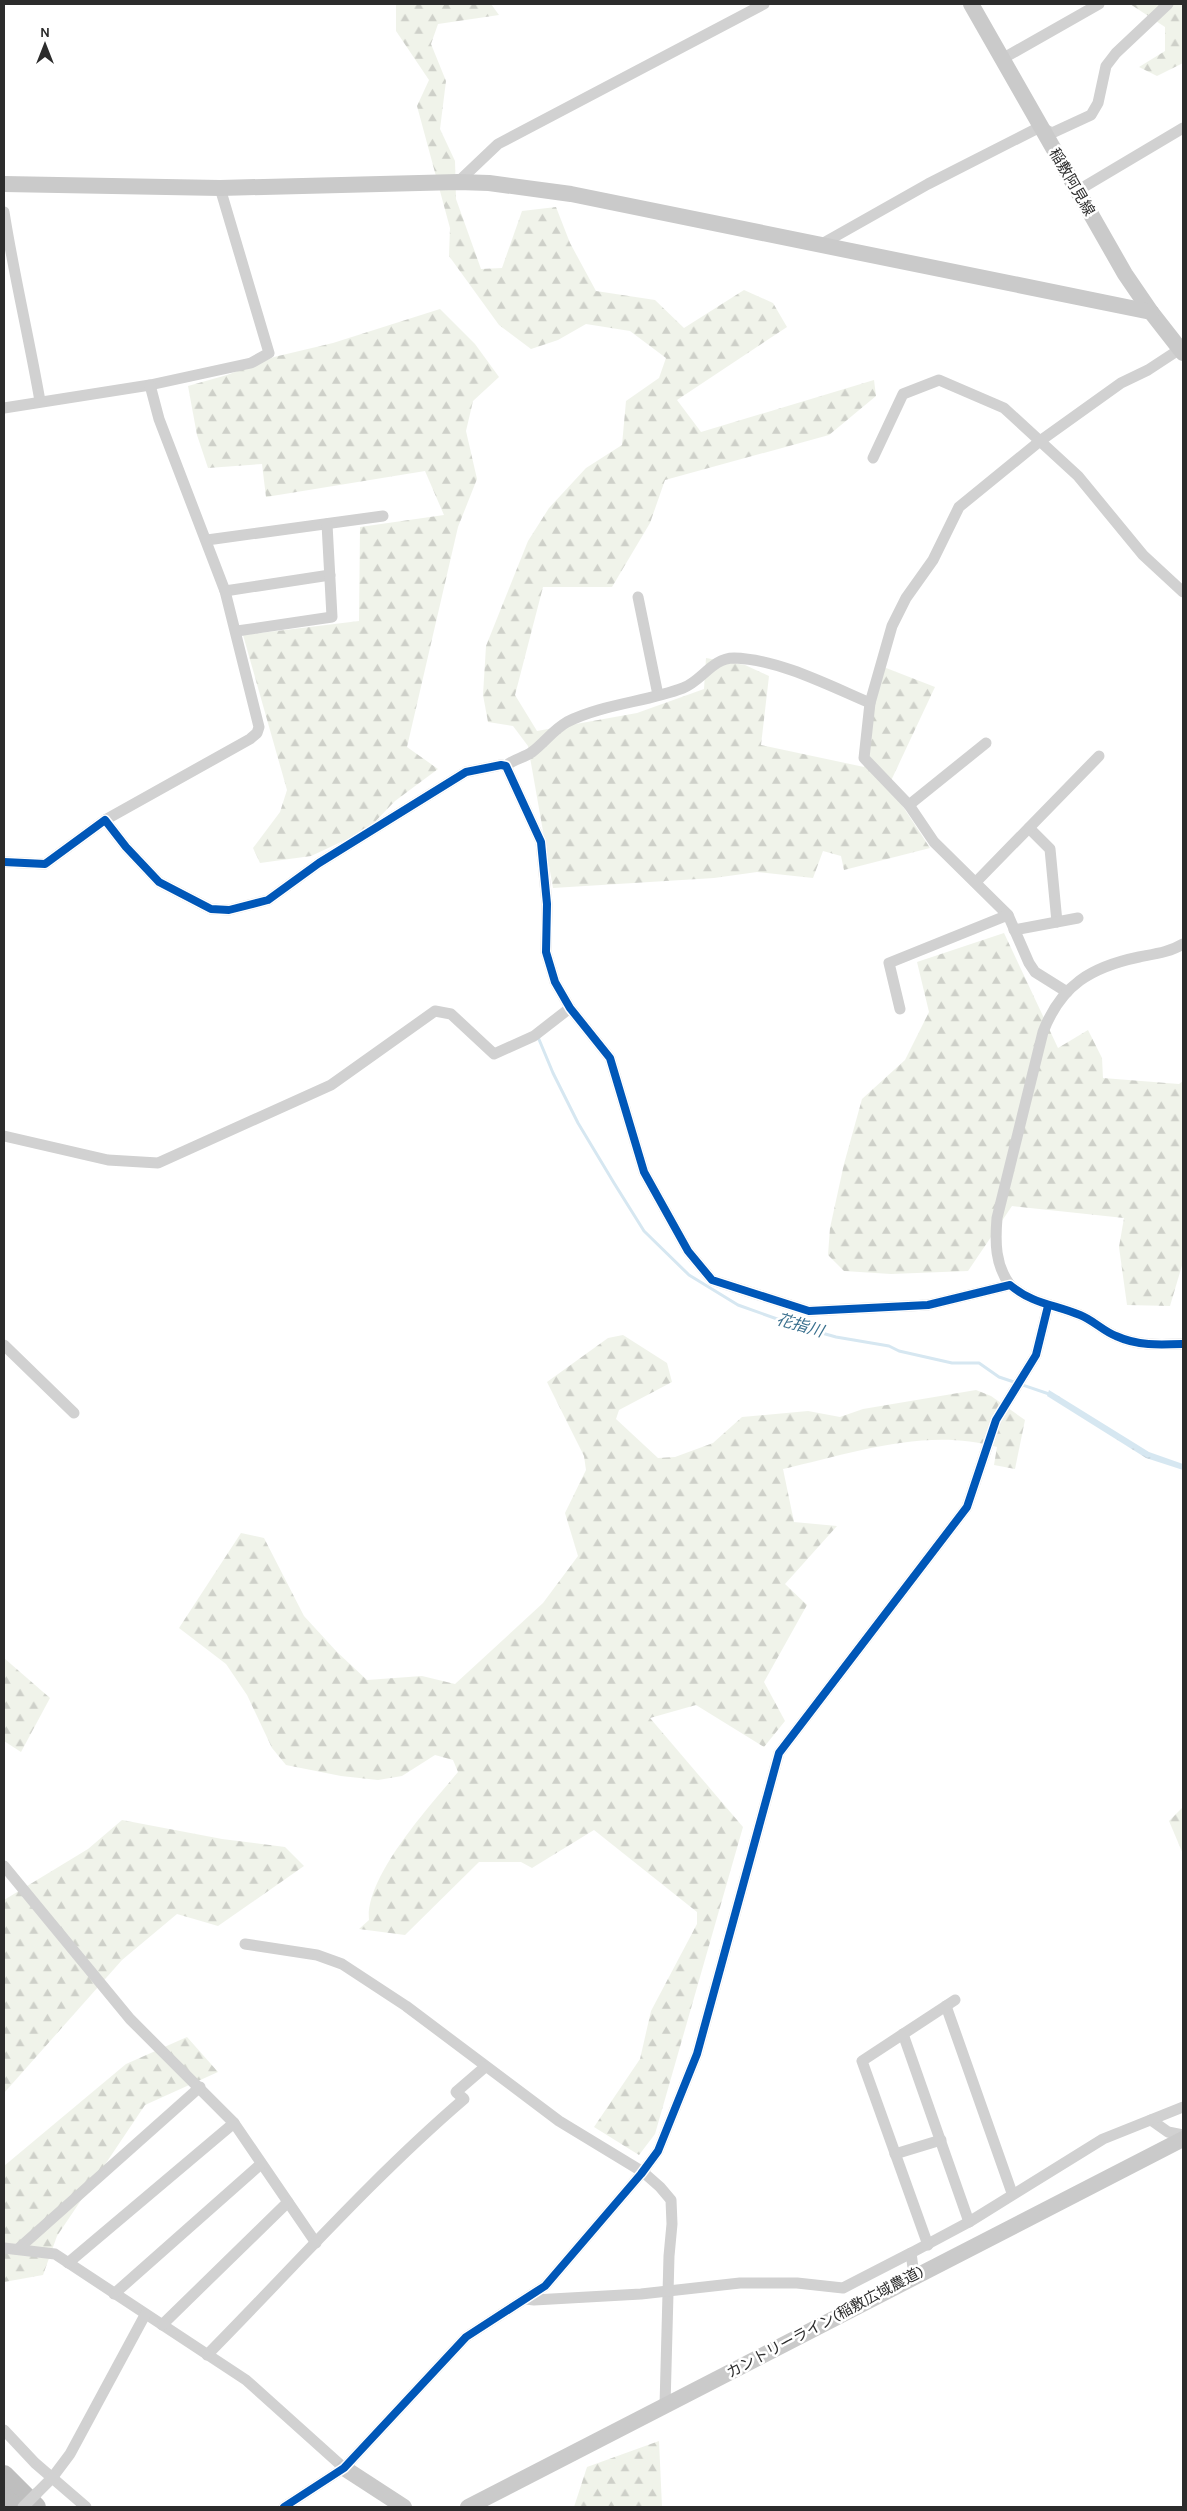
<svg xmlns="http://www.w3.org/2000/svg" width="1187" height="2511" font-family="Karla,'Noto Sans JP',sans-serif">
  <defs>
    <pattern id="forest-firs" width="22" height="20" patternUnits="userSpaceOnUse" patternTransform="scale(1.25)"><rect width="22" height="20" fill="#f0f3ea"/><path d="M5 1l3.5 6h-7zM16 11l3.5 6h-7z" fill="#ced0c9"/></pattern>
    <pattern id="water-ripples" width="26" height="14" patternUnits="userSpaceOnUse" patternTransform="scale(1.25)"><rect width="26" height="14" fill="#d6e7f1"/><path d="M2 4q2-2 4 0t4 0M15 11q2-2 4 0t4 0" fill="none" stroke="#b8c6cf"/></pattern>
  </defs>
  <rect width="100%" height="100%" fill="#fff"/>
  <g fill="url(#forest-firs)">
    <path d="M396,4H491L499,15L438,24L431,44L446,81L440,129L455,161L456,199L481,269L502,268L522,211L556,207L570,243L596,291L655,300L684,328L744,290L773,303L787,327L677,400L701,432L874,380L876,396L829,435L665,480L650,523L612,587H543L515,695L537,731L637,713L704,689L706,658L745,665L769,676L761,745L864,767L881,666L935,687L889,785L930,848L844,870L841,856L823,851L813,878L757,872L714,878L553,888L528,746L513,726L488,722L483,695L486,646L528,541L549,508L586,468L622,445L626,401L659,378L666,358L630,331L586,324L558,340L531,349L499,325L449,256L450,228L417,106L429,80L396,31Z"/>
    <path d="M1130,4H1183V63L1157,76L1139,67L1165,51V27Z"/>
    <path d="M440,309L475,344L499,377L473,401L466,431L477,479L458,527L407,747L438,769L395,801L367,830L311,856L260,863L253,848L280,812L287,790L243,635L359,621L360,527L444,515L425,471L266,497L262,464L208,468L197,435L188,386L227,375L274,357L333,343Z"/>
    <path d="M1004,933L1058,1048L1088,1030L1102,1058L1103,1078L1179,1084L1183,1081V1262L1170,1306L1127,1305L1119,1247L1124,1218L1012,1206L968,1271L891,1274L844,1271L828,1255L830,1228L844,1164L862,1099L905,1060L929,1012L917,962Z"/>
    <path d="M623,1335L667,1363L672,1382L619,1410L616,1419L658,1458L675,1457L713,1443L742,1417L808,1411L840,1417L863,1409L976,1390L991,1396L1025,1420L1015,1469L994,1465L997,1447C926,1427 853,1453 783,1469L794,1522L837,1526L785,1584L807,1605L764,1682L785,1721L764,1747L696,1705L650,1718L743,1827L655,2134L639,2155L594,2127L640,2059L651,2011L697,1924V1912L594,1830L532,1868L521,1862H479L405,1935L359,1929L369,1920C365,1876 431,1805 458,1772L453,1760L435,1755L402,1776L378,1780L341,1776L286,1765L272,1748L247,1695L226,1664L179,1628L241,1533L264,1538L304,1616L337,1652L367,1680L422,1676L455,1684L543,1603L578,1556L565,1513L586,1470L584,1456L547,1382L608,1338Z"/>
    <path d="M4,1658L50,1698L21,1752L4,1741Z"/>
    <path d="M1183,1807V1854L1169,1821Z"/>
    <path d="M122,1820L222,1839L285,1847L304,1866L218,1926L177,1914L122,1960L4,2093V1900L88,1849Z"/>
    <path d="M187,2037L218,2072L145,2105L57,2236L43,2275L4,2282V2166L126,2064Z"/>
    <path d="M659,2441L662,2507H574L587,2467Z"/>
  </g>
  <path fill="url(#water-ripples)" d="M1049,1390L1149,1452L1183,1464V1470L1146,1458L1047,1396Z"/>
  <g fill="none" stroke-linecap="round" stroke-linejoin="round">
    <path stroke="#d6e7f1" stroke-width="3" d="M538,1037L553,1073L578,1123L614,1183L644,1231L689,1275L738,1305L797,1326L836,1337L889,1346L899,1351L952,1363H979L999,1377L1052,1395"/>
    <g stroke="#d1d1d1" stroke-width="11">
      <path d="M1002,59L1099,4"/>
      <path d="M458,182L498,144L764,4"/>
      <path d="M1077,191L1183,128"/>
      <path d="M4,212C14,275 29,338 40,401"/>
      <path d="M820,245L928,184L1040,127L1052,133L1091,115L1098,103L1106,66L1116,53L1168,4"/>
      <path d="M4,408L150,385L251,363L269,353L220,188"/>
      <path d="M873,458L903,394L939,380L1004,408L1078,476L1143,555L1183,592"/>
      <path d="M207,540L383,516"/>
      <path d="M225,591L330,575"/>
      <path d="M638,597L658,695"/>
      <path d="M237,631L332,617L327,524"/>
      <path d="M506,766C513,759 524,758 532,752C545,742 553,730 567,722C603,704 646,702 683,688C702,681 712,658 734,658C778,659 830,686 870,703"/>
      <path d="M909,805L986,743"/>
      <path d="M105,820L250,739L257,733L259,727L225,591L159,419L150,385"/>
      <path d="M1029,828L1050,849L1057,922"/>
      <path d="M4,862L45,864L105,820L126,847L159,882L211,909L229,910L268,900L319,863L466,772L501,765L506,766L541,842L547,904L546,952L555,982L570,1008L610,1058L644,1172L688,1251L712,1280L809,1311L928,1305L1010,1285C1033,1304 1053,1304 1080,1315C1093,1320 1103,1331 1116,1336C1138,1346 1159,1345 1183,1344"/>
      <path d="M976,882L1099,756"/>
      <path d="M1008,915L934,842L909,805L864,758L870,703L892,626L906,598L933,560L959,507L1040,441L1121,383L1148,370L1180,349"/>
      <path d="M1014,930L1078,918"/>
      <path d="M900,1009L889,963L1008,915L1029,963L1035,972L1067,992"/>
      <path d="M4,1136L108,1160L158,1163L331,1085L435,1011L451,1014L494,1054L534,1036L570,1008"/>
      <path d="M1010,1285C995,1265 995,1242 997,1218L1043,1032C1061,985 1091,967 1139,957C1154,954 1170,952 1183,944"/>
      <path d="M4,1345L74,1413"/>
      <path d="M4,1866L130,2019L234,2123L316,2243"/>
      <path d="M245,1944L317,1955L342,1964L406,2006L559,2121L643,2172L660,2187L671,2200L672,2224L669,2256L665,2406"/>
      <path d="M946,2006L1012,2193"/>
      <path d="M903,2034L969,2222"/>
      <path d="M1151,2120L1168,2132L1183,2135"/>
      <path d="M895,2154L941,2140"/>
      <path d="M928,2245L862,2061L955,2000"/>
      <path d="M4,2248L55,2254L246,2380L344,2468"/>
      <path d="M18,2249L200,2087"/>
      <path d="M68,2263L234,2123"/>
      <path d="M914,2275L911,2253L969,2222L1103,2139L1183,2107"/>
      <path d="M114,2294L261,2164"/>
      <path d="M526,2299L534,2300L641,2294L740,2283H797L843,2288L911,2253"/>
      <path d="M162,2325L288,2202"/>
      <path d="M207,2355C292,2269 372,2178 464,2099L456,2092L485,2067"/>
      <path d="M4,2430L35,2463L86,2507"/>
      <path d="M37,2493L52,2478L70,2454L145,2315"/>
      <path d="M284,2507L344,2468L466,2337L545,2286L641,2174L658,2151L697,2054L779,1753L967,1507L996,1420L1036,1355L1048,1306"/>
    </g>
    <g stroke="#cacaca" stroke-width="16">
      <path d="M971,4L1125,274L1151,312L1183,353"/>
      <path d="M4,184L220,188L458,182L489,183L571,194L1151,312"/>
      <path d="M344,2468L404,2507"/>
      <path d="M468,2507L1183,2139"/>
    </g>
    <g stroke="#bebebe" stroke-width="20">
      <path d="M4,2475L36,2507"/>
      <path d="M4,2497L15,2507"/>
    </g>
    <path stroke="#d1d1d1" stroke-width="11" d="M23,2507L37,2493"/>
    <defs>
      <g id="cycleway">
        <path d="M4,862L45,864L105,820L126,847L159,882L211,909L229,910L268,900L319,863L466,772L501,765L506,766L541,842L547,904L546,952L555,982L570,1008L610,1058L644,1172L688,1251L712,1280L809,1311L928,1305L1010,1285C1033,1304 1053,1304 1080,1315C1093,1320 1103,1331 1116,1336C1138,1346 1159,1345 1183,1344"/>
        <path d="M284,2507L344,2468L466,2337L545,2286L641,2174L658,2151L697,2054L779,1753L967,1507L996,1420L1036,1355L1048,1306"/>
      </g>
    </defs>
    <use href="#cycleway" stroke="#fff" stroke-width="11"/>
    <use href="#cycleway" stroke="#0057b8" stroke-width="8"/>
  </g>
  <g text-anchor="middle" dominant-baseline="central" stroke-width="5" stroke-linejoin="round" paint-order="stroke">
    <g font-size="15" fill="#2c2c2c" stroke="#fff">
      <text transform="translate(1072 182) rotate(60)">稲敷阿見線</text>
      <text transform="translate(825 2322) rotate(-28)">カントリーライン(稲敷広域農道)</text>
    </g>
    <g font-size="16" font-style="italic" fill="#3a708e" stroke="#fff">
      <text transform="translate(800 1325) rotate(16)">花指川</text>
    </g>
  </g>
  <rect width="1187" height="2511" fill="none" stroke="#2c2c2c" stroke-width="10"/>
  <g transform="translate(45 45)" stroke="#ffffff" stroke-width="4" paint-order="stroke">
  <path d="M0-4L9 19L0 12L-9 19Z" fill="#2c2c2c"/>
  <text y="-8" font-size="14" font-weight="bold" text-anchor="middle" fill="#2c2c2c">N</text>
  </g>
</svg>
